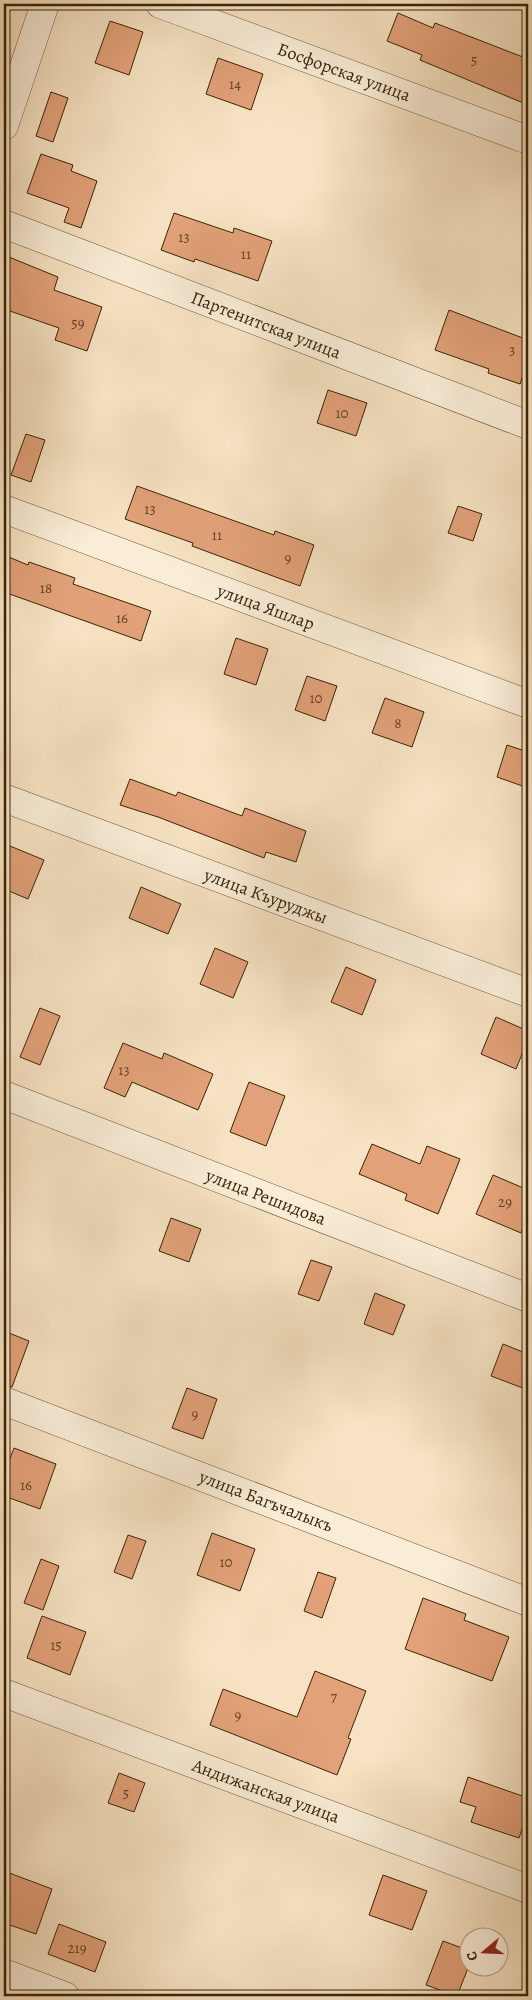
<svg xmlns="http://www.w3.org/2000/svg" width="532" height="2000" font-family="Alegreya,serif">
  <rect width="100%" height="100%" fill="#f7e3c3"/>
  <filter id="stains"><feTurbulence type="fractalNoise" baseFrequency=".004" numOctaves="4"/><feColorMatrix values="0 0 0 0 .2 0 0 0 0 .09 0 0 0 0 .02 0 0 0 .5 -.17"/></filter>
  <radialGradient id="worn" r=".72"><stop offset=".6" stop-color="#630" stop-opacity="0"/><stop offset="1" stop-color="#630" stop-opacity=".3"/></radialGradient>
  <g fill="#e2a179" stroke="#392506">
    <path d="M398,13L433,28L435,23L528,59V105L420,60L422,55L387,41Z"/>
    <path d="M110,21L143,32L129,75L95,63Z"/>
    <path d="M218,58L263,74L251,110L206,94Z"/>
    <path d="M51,92L68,98L53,142L36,136Z"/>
    <path d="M41,154L73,165L71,171L97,181L81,228L64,222L69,208L27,193Z"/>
    <path d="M174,213L233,233L234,228L272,241L258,281L195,259L194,262L161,250Z"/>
    <path d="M4,255L58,277L54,290L102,307L87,351L55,340L59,328L4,309Z"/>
    <path d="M449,310L528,340V360L520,384L488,373L489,369L435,350Z"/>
    <path d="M328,390L367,403L356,436L317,423Z"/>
    <path d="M26,434L45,440L31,482L11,475Z"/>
    <path d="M137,486L274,535L275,531L314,545L300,586L192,546L193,543L125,519Z"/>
    <path d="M458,506L482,514L473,541L448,533Z"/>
    <path d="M4,555L28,565L29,562L75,578L73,584L151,611L141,641L4,592Z"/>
    <path d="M236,638L268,649L256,685L224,674Z"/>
    <path d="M307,676L337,686L325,721L295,710Z"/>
    <path d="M385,698L424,712L412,747L372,733Z"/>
    <path d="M507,745L528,752V788L497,777Z"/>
    <path d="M130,779L176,796L178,792L242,816L245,808L306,831L296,862L266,852L264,858L158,817L120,805Z"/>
    <path d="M10,846L44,860L28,899L4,889V862Z"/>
    <path d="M141,887L181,904L168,934L129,918Z"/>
    <path d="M215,948L248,962L233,998L200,984Z"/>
    <path d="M346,967L376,980L362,1015L331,1002Z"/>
    <path d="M40,1008L60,1016L40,1065L20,1057Z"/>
    <path d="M496,1017L528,1031V1039L516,1069L481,1054Z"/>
    <path d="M123,1043L162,1059L164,1053L213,1074L198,1110L132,1082L125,1097L104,1088Z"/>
    <path d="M249,1082L285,1096L266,1146L230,1132Z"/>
    <path d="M372,1144L420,1164L427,1146L460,1159L438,1214L405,1200L407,1194L359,1174Z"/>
    <path d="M493,1175L528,1190V1215L521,1233L476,1214Z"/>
    <path d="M171,1218L201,1229L189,1262L159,1251Z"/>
    <path d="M311,1260L332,1267L319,1301L298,1294Z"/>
    <path d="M375,1293L405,1305L393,1335L364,1324Z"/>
    <path d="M4,1331L29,1341L12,1387L4,1386Z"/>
    <path d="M503,1344L528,1354V1390L491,1376Z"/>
    <path d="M187,1388L217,1399L203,1439L172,1428Z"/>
    <path d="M14,1448L56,1464L40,1509L4,1496V1474Z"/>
    <path d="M212,1533L255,1549L240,1591L197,1575Z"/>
    <path d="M128,1535L146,1541L132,1579L114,1572Z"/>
    <path d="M41,1559L59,1566L43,1610L24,1603Z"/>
    <path d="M318,1572L336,1578L322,1618L304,1611Z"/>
    <path d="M423,1598L466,1614L464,1620L509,1637L492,1681L405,1649Z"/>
    <path d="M42,1616L86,1632L70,1675L27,1658Z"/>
    <path d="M315,1671L366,1691L348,1738L351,1739L337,1775L210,1725L223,1689L297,1717Z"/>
    <path d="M119,1773L145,1783L134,1812L108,1803Z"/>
    <path d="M468,1777L528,1798V1811L519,1838L471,1822L476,1807L460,1802Z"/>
    <path d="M4,1871L52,1889L36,1934L4,1923Z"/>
    <path d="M383,1875L427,1891L412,1930L369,1915Z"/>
    <path d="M59,1924L106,1942L95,1972L48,1954Z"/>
    <path d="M443,1941L470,1951V1963L457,1996L426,1985Z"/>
  </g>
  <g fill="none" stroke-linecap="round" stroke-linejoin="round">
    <defs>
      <g id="street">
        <path d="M160,4L528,140"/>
        <path d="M4,126L45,4"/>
        <path d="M4,224L528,425"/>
        <path d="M4,509L528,704"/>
        <path d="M4,798L528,993"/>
        <path d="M4,1095L528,1298"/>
        <path d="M4,1401L528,1602"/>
        <path d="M4,1693L528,1889"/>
        <path d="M4,1973L65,1996"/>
      </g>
    </defs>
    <use href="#street" stroke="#685435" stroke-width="29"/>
    <use href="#street" stroke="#faedd8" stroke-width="28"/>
  </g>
  <g text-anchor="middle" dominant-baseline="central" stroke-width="4" stroke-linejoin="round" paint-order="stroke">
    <g font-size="15" fill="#634423">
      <text x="474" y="60">5</text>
      <text x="235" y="84">14</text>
      <text x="184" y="237">13</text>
      <text x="246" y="254">11</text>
      <text x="78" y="323">59</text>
      <text x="512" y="350">3</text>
      <text x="342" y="413">10</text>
      <text x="150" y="509">13</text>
      <text x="217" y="535">11</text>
      <text x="288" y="558">9</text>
      <text x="46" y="588">18</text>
      <text x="122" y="618">16</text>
      <text x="316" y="698">10</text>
      <text x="398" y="723">8</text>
      <text x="124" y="1070">13</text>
      <text x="505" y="1202">29</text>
      <text x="195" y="1414">9</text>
      <text x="26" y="1485">16</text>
      <text x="226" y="1562">10</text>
      <text x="56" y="1645">15</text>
      <text x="334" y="1697">7</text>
      <text x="238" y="1715">9</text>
      <text x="126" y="1793">5</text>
      <text x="77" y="1948">219</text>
    </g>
    <g font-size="18" fill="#392506" stroke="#faedd8">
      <text transform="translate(344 72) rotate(20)">Босфорская улица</text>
      <text transform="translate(266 325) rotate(21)">Партенитская улица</text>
      <text transform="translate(266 607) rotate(20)">улица Яшлар</text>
      <text transform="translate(266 896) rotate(20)">улица Къуруджы</text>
      <text transform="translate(266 1197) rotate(21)">улица Решидова</text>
      <text transform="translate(266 1501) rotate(21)">улица Багъчалыкъ</text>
      <text transform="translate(266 1791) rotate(20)">Андижанская улица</text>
    </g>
  </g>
  <rect width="532" height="2000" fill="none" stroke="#f7e3c3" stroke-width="20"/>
  <rect x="5" y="5" width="522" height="1990" fill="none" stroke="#392506" stroke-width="2.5"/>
  <rect x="10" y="10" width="512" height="1980" fill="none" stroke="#392506"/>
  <g transform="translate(484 1952) rotate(251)"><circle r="24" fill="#faedd8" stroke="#ad9d84"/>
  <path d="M0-4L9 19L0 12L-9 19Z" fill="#8f2418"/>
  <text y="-8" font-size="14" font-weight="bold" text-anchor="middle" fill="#392506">С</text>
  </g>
  <rect width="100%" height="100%" filter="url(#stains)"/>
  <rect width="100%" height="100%" fill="url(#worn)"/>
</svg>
